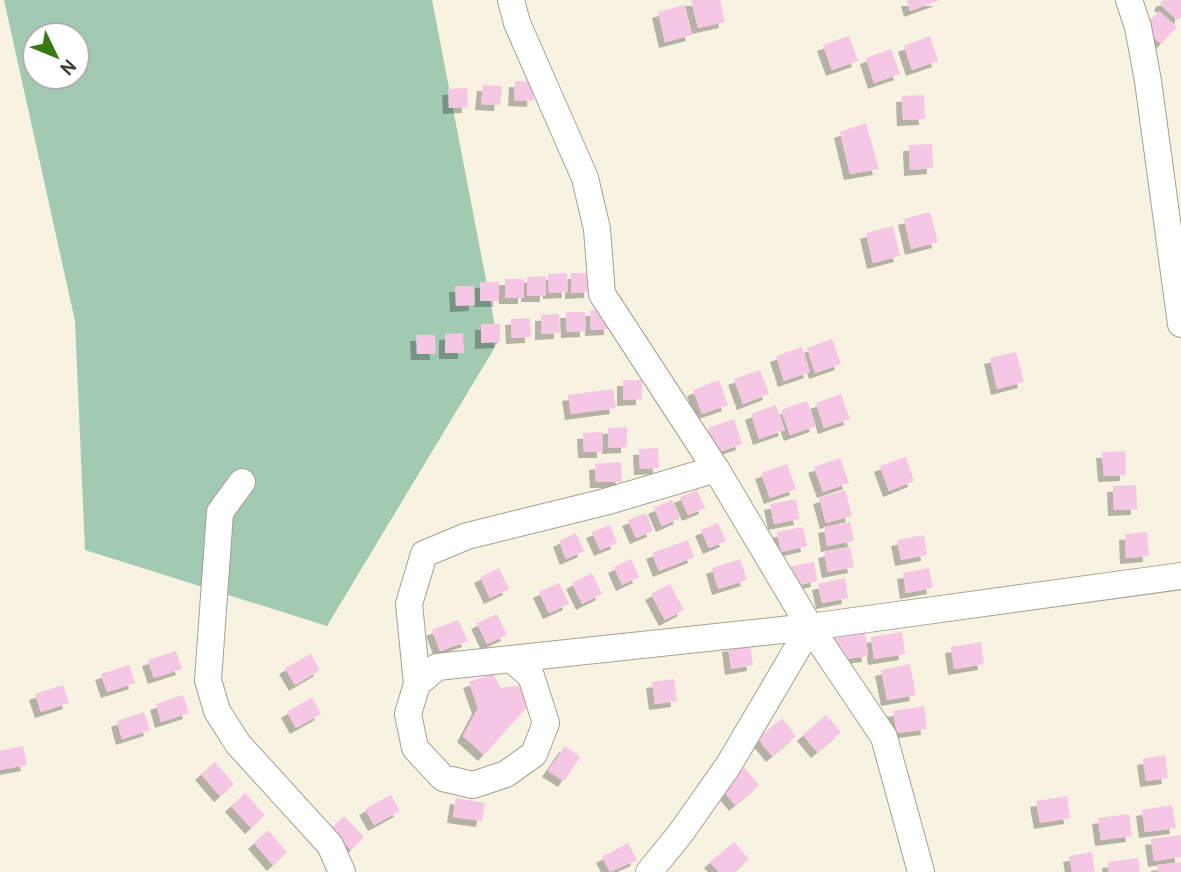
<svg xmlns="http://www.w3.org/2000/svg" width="1181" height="872" font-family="Overpass,sans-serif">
  <defs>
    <filter id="shadow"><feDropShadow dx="-6" dy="6" stdDeviation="0" flood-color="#0004"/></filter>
  </defs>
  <rect width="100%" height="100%" fill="#f7f2e1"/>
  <path fill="#a2c9b2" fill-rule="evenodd" d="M4,0H432L498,342L327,626L85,550L75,321ZM35,35H77V77H35Z"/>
  <g fill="#f6c6e5" filter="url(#shadow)">
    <path d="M691,0H720L725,22L698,28Z"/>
    <path d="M907,0H940L910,11Z"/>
    <path d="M1163,0H1181V17L1177,20L1160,4Z"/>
    <path d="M684,5L692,35L665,42L658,12Z"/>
    <path d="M1159,11L1177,27L1161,44L1144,28Z"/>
    <path d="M849,36L858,61L832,70L823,45Z"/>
    <path d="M930,36L938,61L912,70L904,46Z"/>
    <path d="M891,49L900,74L874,83L866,58Z"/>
    <path d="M515,81L534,82L533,101L514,100Z"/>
    <path d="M483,85L502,86L500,105L481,104Z"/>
    <path d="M467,88L468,107L449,108L448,89Z"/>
    <path d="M924,95L925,119L903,120L902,96Z"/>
    <path d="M866,123L879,169L850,174L840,132Z"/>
    <path d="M932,144L933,168L910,170L909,145Z"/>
    <path d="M930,212L938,242L911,249L904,219Z"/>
    <path d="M893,226L900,256L873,263L866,233Z"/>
    <path d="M567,273L568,292L549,293L548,274Z"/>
    <path d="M571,273H590V292L571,293Z"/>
    <path d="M546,276V296H527V277Z"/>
    <rect x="505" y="279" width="19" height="19"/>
    <rect x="480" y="282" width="19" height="19"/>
    <path d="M455,286H474L475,305L456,306Z"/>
    <path d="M590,310H609L610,329L591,330Z"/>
    <path d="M566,312H585L586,331L567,332Z"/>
    <path d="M559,314L560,333L541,334V315Z"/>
    <path d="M530,318L531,337L512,338L511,319Z"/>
    <path d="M481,324H500V342L481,343Z"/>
    <path d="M463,333L464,353H445V334Z"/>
    <path d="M416,335H435L436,354H417Z"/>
    <path d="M832,339L841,364L815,373L807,348Z"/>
    <path d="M802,347L810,372L784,381L776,356Z"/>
    <path d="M1016,352L1024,382L997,389L990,358Z"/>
    <path d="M760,370L769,394L743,404L734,379Z"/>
    <path d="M623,380H642V399L623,400Z"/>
    <path d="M719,380L728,405L702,414L693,390Z"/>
    <path d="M613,389L616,408L571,414L568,395Z"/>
    <path d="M841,394L850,419L824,428L816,403Z"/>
    <path d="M807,401L816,426L790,435L781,410Z"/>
    <path d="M776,405L785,430L759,439L751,414Z"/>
    <path d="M734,419L742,444L716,453L708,428Z"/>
    <path d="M627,427V447L608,448V428Z"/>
    <path d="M602,432L603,452H584L583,433Z"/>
    <path d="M658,448L659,468L640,469L639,449Z"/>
    <path d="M1125,451L1126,475L1104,476L1102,452Z"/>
    <path d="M906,457L914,481L889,491L880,466Z"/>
    <path d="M840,458L849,483L823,492L814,467Z"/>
    <path d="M621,462L622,482H596L595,464Z"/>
    <path d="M787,464L796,489L770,498L761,473Z"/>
    <path d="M1136,485L1137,509L1114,510L1113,486Z"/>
    <path d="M697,490L705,508L688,515L680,497Z"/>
    <path d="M845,490L852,516L826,523L819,498Z"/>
    <path d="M796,499L800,519L774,524L770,504Z"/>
    <path d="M672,500L680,518L662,526L654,508Z"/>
    <path d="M646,513L653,531L636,538L628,520Z"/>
    <path d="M850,522L854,541L827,546L824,527Z"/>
    <path d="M718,523L726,541L709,548L701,530Z"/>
    <path d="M610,525L617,543L600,550L592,532Z"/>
    <path d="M803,527L807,546L781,552L777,532Z"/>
    <path d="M1147,532L1149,556L1126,558L1125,534Z"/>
    <path d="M576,533L584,551L566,559L559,541Z"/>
    <path d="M924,535L927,555L901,560L897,540Z"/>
    <path d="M688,540L694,557L659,571L652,553Z"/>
    <path d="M850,547L854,567L828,572L824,552Z"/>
    <path d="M631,559L639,577L622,585L614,567Z"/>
    <path d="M740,559L747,580L718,589L712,568Z"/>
    <path d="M814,562L817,581L791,587L787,567Z"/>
    <path d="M499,568L509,589L490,598L480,577Z"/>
    <path d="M929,568L933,588L906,593L903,573Z"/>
    <path d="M592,573L602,594L582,604L572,583Z"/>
    <path d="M845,578L848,598L822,603L818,584Z"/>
    <path d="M559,583L569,604L549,613L539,592Z"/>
    <path d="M670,584L684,610L665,620L651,594Z"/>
    <path d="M497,614L507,635L487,644L477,623Z"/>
    <path d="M458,620L468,641L440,651L432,630Z"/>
    <path d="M902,632L905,654L874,659L871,637Z"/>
    <path d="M865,633L868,656L838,660L834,638Z"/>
    <path d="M981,642L984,664L954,669L951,647Z"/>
    <path d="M750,643L753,665L731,669L728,646Z"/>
    <path d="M176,651L182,669L154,678L148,660Z"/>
    <path d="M311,654L320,670L295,685L285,668Z"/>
    <path d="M910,664L916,695L887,700L881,670Z"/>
    <path d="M129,665L135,683L107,692L101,674Z"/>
    <path d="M493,674L501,688L521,685L529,705L484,755L463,736L478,708L469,682Z"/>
    <path d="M674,679L677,701L655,704L652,682Z"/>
    <path d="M63,685L69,703L41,712L35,694Z"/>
    <path d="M183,695L189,713L161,722L156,704Z"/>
    <path d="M312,697L321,714L296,728L287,712Z"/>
    <path d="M924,706L927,729L897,733L893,711Z"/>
    <path d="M144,712L150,730L122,739L117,721Z"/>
    <path d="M826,715L841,732L817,752L803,735Z"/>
    <path d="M782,718L796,736L772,756L758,739Z"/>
    <path d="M23,746L27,765L0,770V751Z"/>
    <path d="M565,746L580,757L564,781L548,771Z"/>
    <path d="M1165,755L1168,778L1146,781L1143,759Z"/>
    <path d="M215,762L234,784L220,796L201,774Z"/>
    <path d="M745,768L759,785L735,805L721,788Z"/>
    <path d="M245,793L265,815L251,828L231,806Z"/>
    <path d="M391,795L400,811L374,825L365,809Z"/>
    <path d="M1067,796L1070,818L1040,823L1036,801Z"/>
    <path d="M456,798L485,803L482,821L453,817Z"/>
    <path d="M1172,805L1176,828L1145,832L1142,810Z"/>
    <path d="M1129,814L1132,836L1101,840L1098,818Z"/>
    <path d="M344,816L364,837L351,850L331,829Z"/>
    <path d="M268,830L287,852L273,865L254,843Z"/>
    <path d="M1181,835V857L1154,861L1151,839Z"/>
    <path d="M734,842L749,859L734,872H719L710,862Z"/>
    <path d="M628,843L637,860L610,872L602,857Z"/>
    <path d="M1092,852L1095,872H1072L1069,856Z"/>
    <path d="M1138,858L1140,872H1109L1108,862Z"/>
    <path d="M1181,862V872H1158L1157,865Z"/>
  </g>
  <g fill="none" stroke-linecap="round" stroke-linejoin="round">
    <defs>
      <g id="minor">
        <path d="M511,0L517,23L585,178L597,229L602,294L716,469L810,627L884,737L921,872"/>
        <path d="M1129,0L1138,27L1148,81L1181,324"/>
        <path d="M242,482L220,512L208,680L217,711L238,744L330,845L342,872"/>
        <path d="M511,659L531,676L546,723L534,754L506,774L473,785L443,778L415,748L408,714L417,684L437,667L511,659L810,627L1181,576"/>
        <path d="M417,684L409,604L424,554L467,536L605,502L716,469"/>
        <path d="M649,872L680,834L728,766L810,627"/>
      </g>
    </defs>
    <use href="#minor" stroke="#a6a191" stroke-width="28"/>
    <use href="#minor" stroke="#fff" stroke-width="26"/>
  </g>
  <g transform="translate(56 56) rotate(133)"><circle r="33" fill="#ffffff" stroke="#b2b1af" stroke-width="2"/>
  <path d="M0-5L12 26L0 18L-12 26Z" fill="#387815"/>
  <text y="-10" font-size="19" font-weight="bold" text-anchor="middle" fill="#3f3d36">N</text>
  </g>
</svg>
